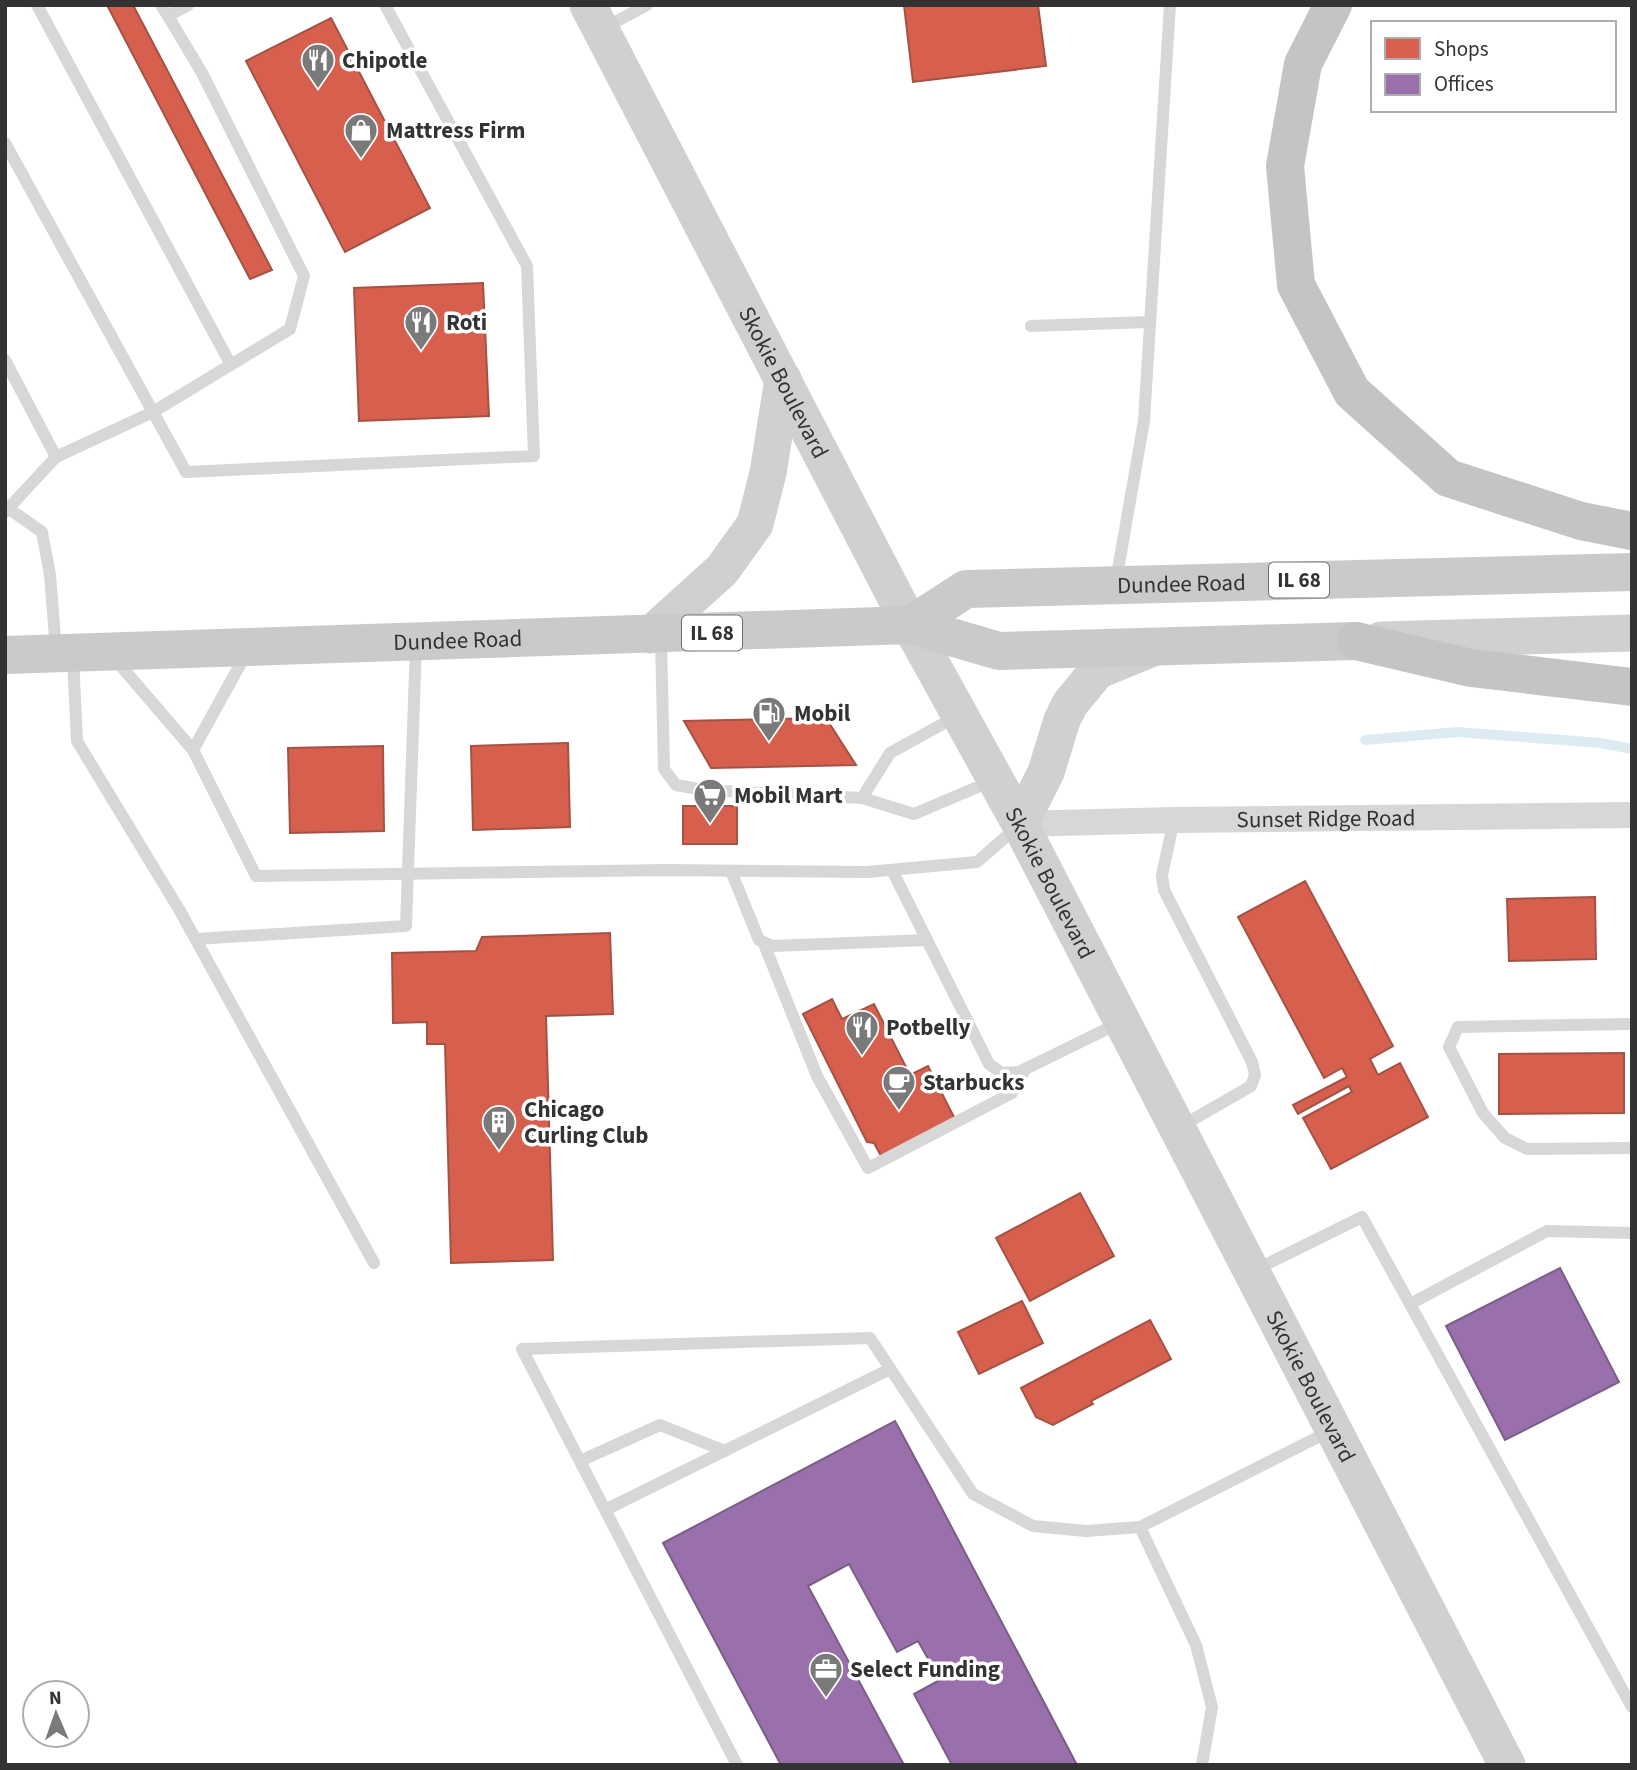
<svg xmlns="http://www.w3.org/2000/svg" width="1637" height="1770" font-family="'Source Sans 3',sans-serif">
  <rect width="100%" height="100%" fill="#fff"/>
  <g fill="#d6604d" stroke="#a55245" stroke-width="2">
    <path d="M107,5H133L272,270L250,279Z"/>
    <path d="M904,5H1038L1046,66L913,82Z"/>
    <path d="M331,18L430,208L345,252L246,61Z"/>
    <path d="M483,283L489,416L359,421L354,288Z"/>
    <path d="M826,718L856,765L711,768L684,721Z"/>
    <path d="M568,743L570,827L473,830L471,746Z"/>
    <path d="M383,746L384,831L290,833L288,748Z"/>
    <rect x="683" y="806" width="54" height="38"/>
    <path d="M1305,881L1393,1046L1370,1059L1378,1075L1400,1063L1428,1117L1331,1169L1303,1118L1352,1092L1349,1086L1298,1114L1293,1105L1347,1077L1342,1068L1324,1078L1238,917Z"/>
    <path d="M1595,897L1596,959L1509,961L1507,899Z"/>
    <path d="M610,933L613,1014L546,1016L553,1260L451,1263L445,1044H427V1022L393,1023L392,953L476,951L482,937Z"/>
    <path d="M832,999L842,1019L874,1004L910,1075L928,1066L955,1119L881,1156L874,1143L867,1142L803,1014Z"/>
    <path d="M1624,1053V1113L1499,1114V1054Z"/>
    <path d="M1080,1193L1114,1256L1030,1301L996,1238Z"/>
    <path d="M1022,1301L1043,1343L979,1374L958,1332Z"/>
    <path d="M1150,1320L1171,1359L1091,1401L1093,1404L1053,1425L1036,1417L1021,1388Z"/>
  </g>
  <g fill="#9970ab" stroke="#7a5e87" stroke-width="2">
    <path d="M1560,1268L1619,1382L1505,1440L1446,1326Z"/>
    <path d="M895,1421L931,1488L1077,1765H952L914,1694L940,1680L918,1641L897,1652L849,1564L808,1586L904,1765H781L663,1543Z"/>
  </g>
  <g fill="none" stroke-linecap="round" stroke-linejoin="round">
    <path stroke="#ddebf3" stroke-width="10" d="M1365,740L1457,732L1601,743L1632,749"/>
    <g stroke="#d7d7d7" stroke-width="12">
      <path d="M37,5L231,365"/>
      <path d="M161,5L168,16L188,5"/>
      <path d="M604,28L647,5"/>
      <path d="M5,143L153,412L290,329L304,276L202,73L168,16"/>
      <path d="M1031,326L1150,322"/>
      <path d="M5,360L56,457"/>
      <path d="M5,506L42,532L50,575L56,650"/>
      <path d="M5,512L56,457L153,412L186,472L534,456L527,266L385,5"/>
      <path d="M1116,581L1144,421L1170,5"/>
      <path d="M661,638L664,769L676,785L704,790L862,798L914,814L994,780"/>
      <path d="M73,657L77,741L180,911L374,1263"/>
      <path d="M114,658L193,750L256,876L668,870L867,872L977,862L1018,826"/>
      <path d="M193,750L247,652"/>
      <path d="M862,798L890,753L957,716"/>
      <path d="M1174,820L1162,875L1164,890L1252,1062L1255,1075L1251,1086L1180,1127"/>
      <path d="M892,870L989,1064L1002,1073L1019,1072L1119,1023"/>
      <path d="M731,871L759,940L772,946L927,940"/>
      <path d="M196,939L406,926L416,644"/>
      <path d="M764,944L817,1076L868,1168L1012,1093L1026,1068"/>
      <path d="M1632,1024L1458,1027L1449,1047L1483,1113L1505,1138L1527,1149L1632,1148"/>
      <path d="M1255,1270L1362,1217L1632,1707"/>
      <path d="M1410,1304L1547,1231L1632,1233"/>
      <path d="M580,1461L660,1425L725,1451"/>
      <path d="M605,1510L890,1369"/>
      <path d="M1140,1527L1196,1645L1212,1707L1202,1765"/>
      <path d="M737,1765L522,1349L870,1338L973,1494L1033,1526L1086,1531L1140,1527L1330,1431"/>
    </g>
    <path stroke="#d7d7d7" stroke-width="26" id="s1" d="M1020,824L1174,820L1632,815"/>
    <g stroke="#d0d0d0" stroke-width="37">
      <path id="s2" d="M588,5L910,625L1020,824L1507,1765"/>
      <path d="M650,635L722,570L755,524L768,473L783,379"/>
      <path d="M1381,640L1632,633"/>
      <path d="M1020,824L1046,772L1062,720L1070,704L1097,671L1153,648"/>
    </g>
    <g stroke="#cacaca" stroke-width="38">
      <path id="s3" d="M910,625L966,589L1632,572"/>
      <path id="s4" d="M5,655L910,625L999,651L1356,641"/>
    </g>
    <g stroke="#c4c4c4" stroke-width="38">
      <path d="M1333,5L1303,64L1285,166L1296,285L1352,392L1448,478L1581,521L1632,531"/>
      <path d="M1356,641L1471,668L1632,687"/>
    </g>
  </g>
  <defs>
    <symbol id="restaurant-pin" viewBox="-11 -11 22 30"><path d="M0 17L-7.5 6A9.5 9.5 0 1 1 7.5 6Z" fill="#7a7a7a" stroke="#fff"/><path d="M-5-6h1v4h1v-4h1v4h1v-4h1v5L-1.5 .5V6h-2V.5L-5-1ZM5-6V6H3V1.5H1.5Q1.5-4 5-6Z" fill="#fff"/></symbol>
    <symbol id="shop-pin" viewBox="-11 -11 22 30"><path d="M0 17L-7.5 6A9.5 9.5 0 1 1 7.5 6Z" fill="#7a7a7a" stroke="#fff"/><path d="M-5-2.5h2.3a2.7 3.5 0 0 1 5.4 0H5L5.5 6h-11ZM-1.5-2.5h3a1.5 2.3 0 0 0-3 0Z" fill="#fff"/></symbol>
    <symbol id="fuel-pin" viewBox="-11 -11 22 30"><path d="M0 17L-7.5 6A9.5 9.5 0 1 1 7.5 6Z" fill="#7a7a7a" stroke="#fff"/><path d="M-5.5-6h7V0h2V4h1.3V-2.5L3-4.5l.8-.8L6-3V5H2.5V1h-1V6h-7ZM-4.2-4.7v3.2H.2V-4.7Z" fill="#fff"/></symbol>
    <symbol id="supermarket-pin" viewBox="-11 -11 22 30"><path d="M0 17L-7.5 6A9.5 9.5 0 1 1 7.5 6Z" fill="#7a7a7a" stroke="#fff"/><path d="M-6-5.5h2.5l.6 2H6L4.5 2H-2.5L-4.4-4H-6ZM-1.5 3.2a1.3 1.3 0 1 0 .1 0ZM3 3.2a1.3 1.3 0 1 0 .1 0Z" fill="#fff"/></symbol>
    <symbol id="cafe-pin" viewBox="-11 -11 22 30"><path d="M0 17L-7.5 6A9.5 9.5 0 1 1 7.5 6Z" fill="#7a7a7a" stroke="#fff"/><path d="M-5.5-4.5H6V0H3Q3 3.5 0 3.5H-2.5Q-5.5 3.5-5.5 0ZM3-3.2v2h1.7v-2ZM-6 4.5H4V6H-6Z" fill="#fff"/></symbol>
    <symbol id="building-pin" viewBox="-11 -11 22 30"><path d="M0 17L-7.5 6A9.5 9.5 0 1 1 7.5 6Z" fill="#7a7a7a" stroke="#fff"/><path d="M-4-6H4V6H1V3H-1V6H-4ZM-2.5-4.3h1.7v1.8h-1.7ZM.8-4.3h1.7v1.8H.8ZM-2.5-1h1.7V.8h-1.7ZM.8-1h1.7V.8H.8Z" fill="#fff"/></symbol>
    <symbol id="office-pin" viewBox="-11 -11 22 30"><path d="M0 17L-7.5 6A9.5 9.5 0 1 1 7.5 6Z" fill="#7a7a7a" stroke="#fff"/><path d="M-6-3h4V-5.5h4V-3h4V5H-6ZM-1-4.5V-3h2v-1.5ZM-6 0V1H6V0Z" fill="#fff"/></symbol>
  </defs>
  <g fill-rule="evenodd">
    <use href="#restaurant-pin" x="299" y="41" width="38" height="52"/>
    <use href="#shop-pin" x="342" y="111" width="38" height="52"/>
    <use href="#restaurant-pin" x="402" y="303" width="38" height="52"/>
    <use href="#fuel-pin" x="750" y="694" width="38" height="52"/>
    <use href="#supermarket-pin" x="691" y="776" width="38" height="52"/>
    <use href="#restaurant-pin" x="843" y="1008" width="38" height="52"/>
    <use href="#cafe-pin" x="880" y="1063" width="38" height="52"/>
    <use href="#building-pin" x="480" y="1103" width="38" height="52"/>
    <use href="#office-pin" x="807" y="1650" width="38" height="52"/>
  </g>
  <g text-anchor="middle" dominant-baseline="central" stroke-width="7" stroke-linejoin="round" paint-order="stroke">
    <g fill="#fff" stroke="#707070" stroke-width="2">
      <rect x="1269" y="562.5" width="60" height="35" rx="5"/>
      <rect x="682" y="615.5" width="60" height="35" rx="5"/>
    </g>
    <g font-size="21" font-weight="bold" fill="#333">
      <text x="1299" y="580">IL 68</text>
      <text x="712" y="633">IL 68</text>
    </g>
    <g font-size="23" font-weight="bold" fill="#333" stroke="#fff" text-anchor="start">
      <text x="342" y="60">Chipotle</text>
      <text x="386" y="130">Mattress Firm</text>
      <text x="446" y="322">Roti</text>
      <text x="794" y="713">Mobil</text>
      <text x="734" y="795">Mobil Mart</text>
      <text x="886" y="1027">Potbelly</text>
      <text x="923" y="1082">Starbucks</text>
      <text x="524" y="1109">Chicago<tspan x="524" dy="26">Curling Club</tspan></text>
      <text x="850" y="1669">Select Funding</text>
    </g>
    <g font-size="23" fill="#333" stroke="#fff">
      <text stroke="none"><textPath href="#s2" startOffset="425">Skokie Boulevard</textPath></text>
      <text stroke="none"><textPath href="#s3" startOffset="282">Dundee Road</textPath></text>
      <text stroke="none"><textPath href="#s4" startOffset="453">Dundee Road</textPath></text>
      <text stroke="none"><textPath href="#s1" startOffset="306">Sunset Ridge Road</textPath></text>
      <text stroke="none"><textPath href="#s2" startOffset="992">Skokie Boulevard</textPath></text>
      <text stroke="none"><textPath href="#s2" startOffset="1559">Skokie Boulevard</textPath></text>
    </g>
  </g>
  <rect width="1637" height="1770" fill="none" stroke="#333333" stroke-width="14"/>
  <rect x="1371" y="21" width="245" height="91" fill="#ffffff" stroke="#adadad" stroke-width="2"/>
  <rect x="1385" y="38" width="35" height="21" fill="#d6604d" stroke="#adadad" stroke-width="2"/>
  <text x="1434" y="56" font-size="21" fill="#333333">Shops</text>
  <rect x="1385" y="74" width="35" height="21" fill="#9970ab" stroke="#adadad" stroke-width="2"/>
  <text x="1434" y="91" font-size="21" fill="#333333">Offices</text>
  <g transform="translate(56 1714) rotate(358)"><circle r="33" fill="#ffffff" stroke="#adadad" stroke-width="2"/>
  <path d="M0-5L12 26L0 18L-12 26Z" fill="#7a7a7a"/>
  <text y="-10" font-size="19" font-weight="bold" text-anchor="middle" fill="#333333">N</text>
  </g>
</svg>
